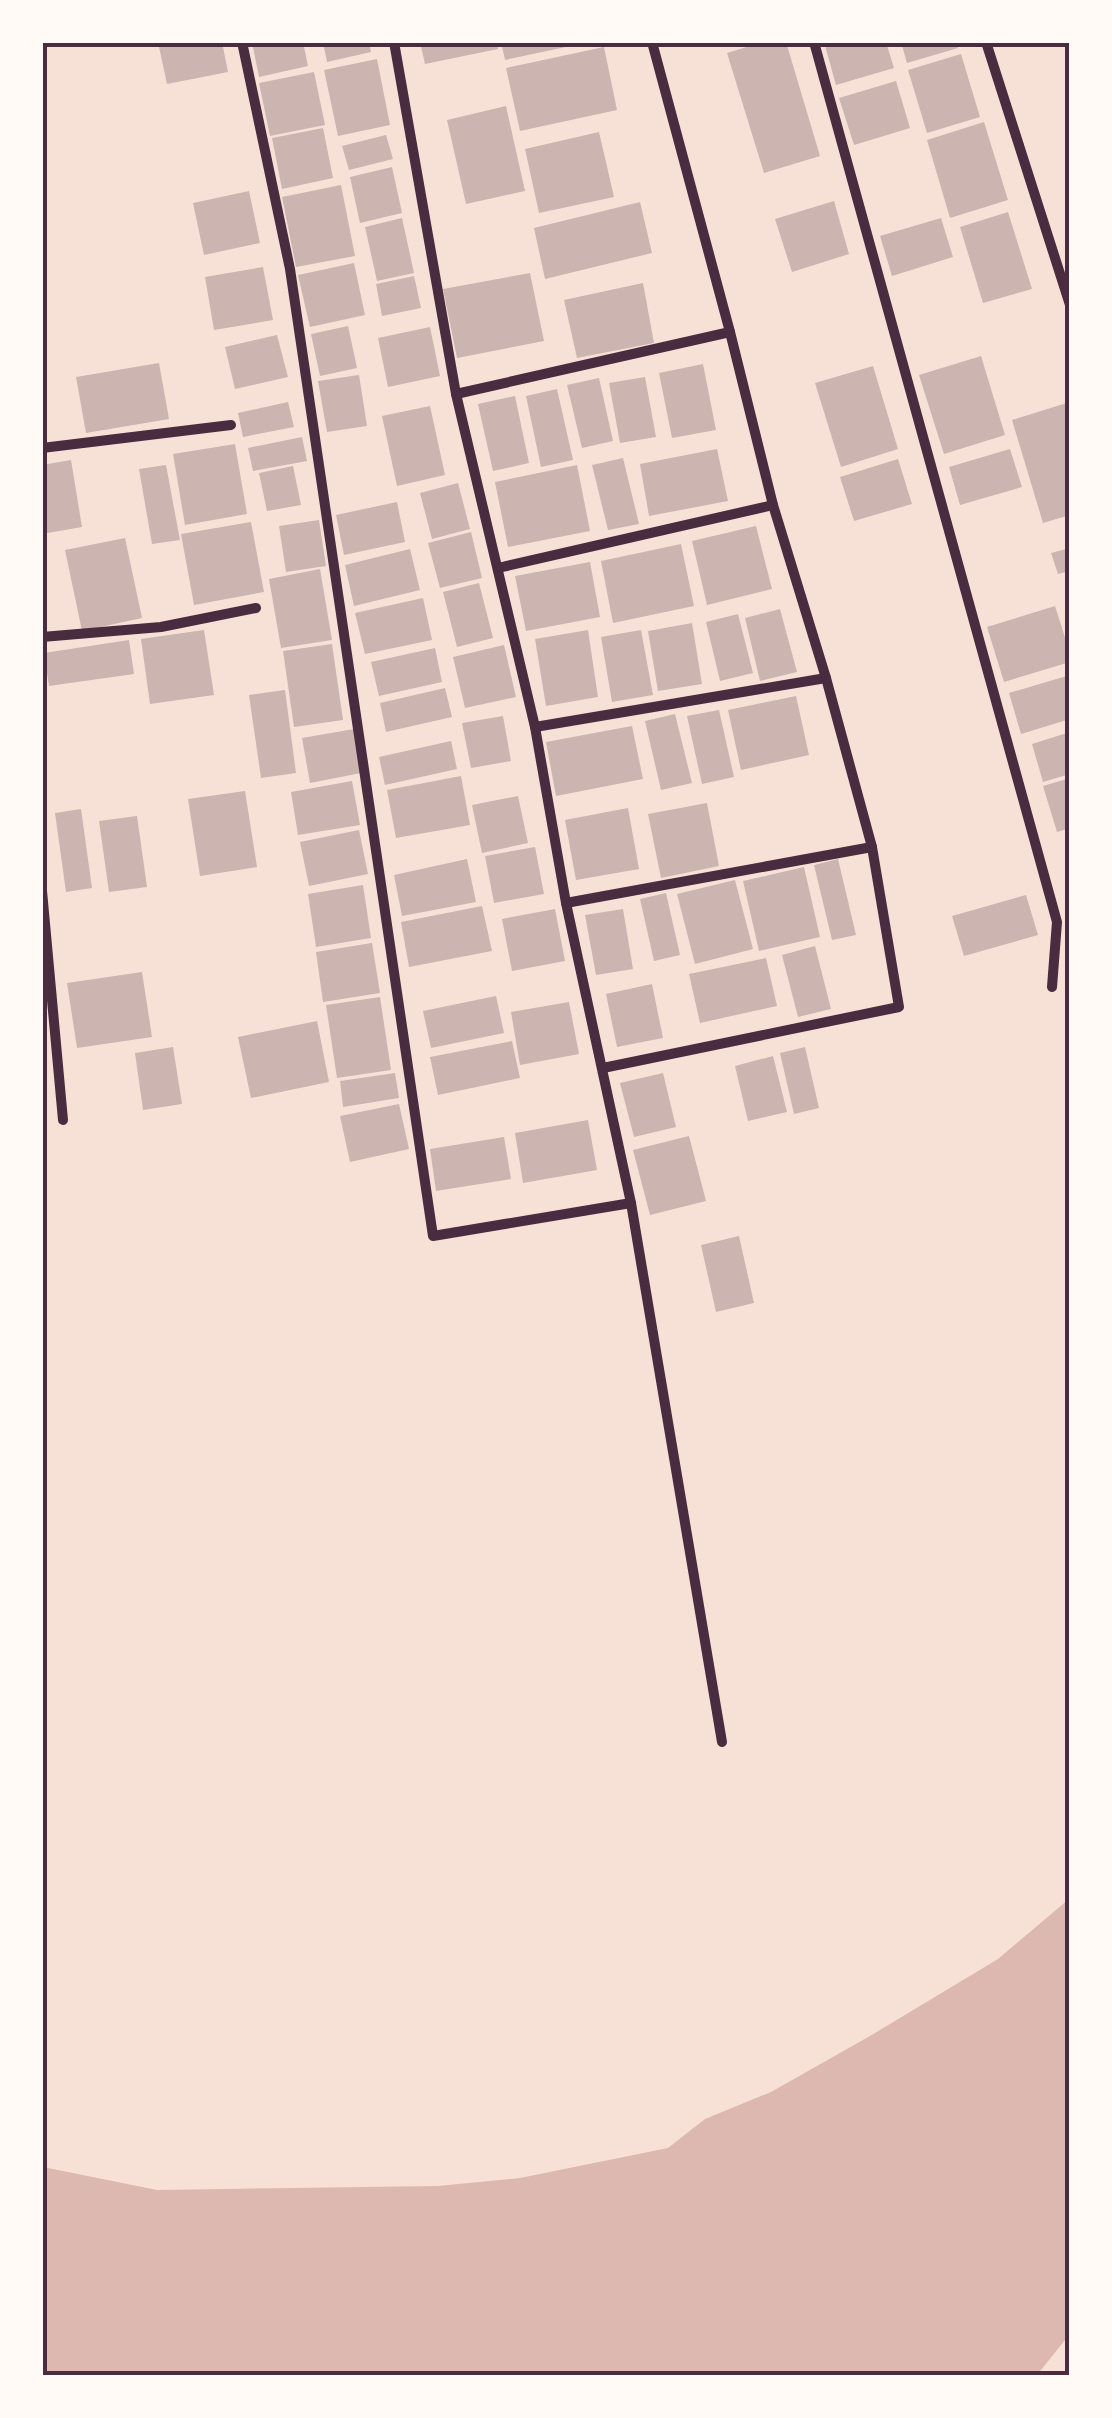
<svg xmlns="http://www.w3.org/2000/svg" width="1112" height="2418" font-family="Poppins,sans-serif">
  <rect width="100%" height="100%" fill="#f7e1d7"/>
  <path fill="#dcb8b0" d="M1069,1899V2335L1037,2375H43V2167L157,2190L438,2186L520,2178L668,2148L705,2119L771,2092L870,2036L998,1959Z"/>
  <g fill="#ccb4b1">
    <path d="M158,42H222L228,72L167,84Z"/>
    <path d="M252,42H303L308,66L259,77Z"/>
    <path d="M323,42H369L371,52L327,62Z"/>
    <path d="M420,42H497L498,49L425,64Z"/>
    <path d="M501,42H580V44L505,60Z"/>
    <path d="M763,42H786L820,156L764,173L727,53Z"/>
    <path d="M824,42H886L894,68L836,85Z"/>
    <path d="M901,42H956L958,48L907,63Z"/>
    <path d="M604,47L617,110L520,131L506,68Z"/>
    <path d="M961,54L980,117L927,133L908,70Z"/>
    <path d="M377,59L390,125L338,136L324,70Z"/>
    <path d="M314,72L325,125L270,136L259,83Z"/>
    <path d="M896,81L910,128L854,145L839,98Z"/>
    <path d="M506,106L525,191L466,204L447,120Z"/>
    <path d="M984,122L1008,200L950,218L927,140Z"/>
    <path d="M323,128L333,178L282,189L272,138Z"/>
    <path d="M599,132L614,197L539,213L525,149Z"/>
    <path d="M386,135L393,159L349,170L342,146Z"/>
    <path d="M392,167L402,213L360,223L350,177Z"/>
    <path d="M341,185L355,256L296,267L282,197Z"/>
    <path d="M249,191L260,243L204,255L193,203Z"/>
    <path d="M834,201L849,254L792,272L775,219Z"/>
    <path d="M640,202L652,253L545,279L534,228Z"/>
    <path d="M1008,212L1032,289L983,303L960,227Z"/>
    <path d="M402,218L414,273L377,281L365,227Z"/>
    <path d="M941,218L953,257L892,276L880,236Z"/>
    <path d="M354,263L365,315L310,327L298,275Z"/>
    <path d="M263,267L273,320L214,330L205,277Z"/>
    <path d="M530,273L544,341L457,358L443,289Z"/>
    <path d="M414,276L421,308L382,316L376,284Z"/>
    <path d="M643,283L654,343L577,358L564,300Z"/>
    <path d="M348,326L357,368L320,376L311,334Z"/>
    <path d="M430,327L440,376L388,387L378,338Z"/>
    <path d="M277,335L288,377L235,389L225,347Z"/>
    <path d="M981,356L1005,435L944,454L919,375Z"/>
    <path d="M159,363L169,419L86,433L76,377Z"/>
    <path d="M703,364L716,430L672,438L659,373Z"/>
    <path d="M873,366L898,449L841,467L815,383Z"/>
    <path d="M359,375L367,426L327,432L318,381Z"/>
    <path d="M645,377L656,437L620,443L609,383Z"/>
    <path d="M599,378L613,441L582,448L567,385Z"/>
    <path d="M557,389L573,460L541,467L526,396Z"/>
    <path d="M515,396L529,463L493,471L478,404Z"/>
    <path d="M288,402L294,427L243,437L238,413Z"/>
    <path d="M1070,402V515L1043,523L1012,420Z"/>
    <path d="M430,406L445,475L397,486L382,416Z"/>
    <path d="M302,437L307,461L253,471L248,448Z"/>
    <path d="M235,444L247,514L185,525L173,454Z"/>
    <path d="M717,449L728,501L649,516L640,464Z"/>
    <path d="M1010,449L1022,487L960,505L949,467Z"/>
    <path d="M623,458L639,524L608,530L592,465Z"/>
    <path d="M898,459L912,504L854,521L840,477Z"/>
    <path d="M71,460L82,527L42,534V465Z"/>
    <path d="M166,465L180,540L152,544L139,469Z"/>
    <path d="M577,465L590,531L508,547L495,482Z"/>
    <path d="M293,466L301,505L267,511L259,473Z"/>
    <path d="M458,483L470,529L432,539L420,493Z"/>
    <path d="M397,502L405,542L344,555L336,515Z"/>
    <path d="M319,520L326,566L286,572L279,526Z"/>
    <path d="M251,522L264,592L194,605L181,534Z"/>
    <path d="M756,526L772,589L707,605L692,541Z"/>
    <path d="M471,532L482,578L440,588L428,543Z"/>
    <path d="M125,538L142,618L82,631L65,550Z"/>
    <path d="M681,544L694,606L613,623L601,561Z"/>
    <path d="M1070,548V571L1058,574L1051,553Z"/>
    <path d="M410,549L420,590L354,606L345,565Z"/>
    <path d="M590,562L600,617L526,631L515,576Z"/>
    <path d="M320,569L332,640L281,648L269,579Z"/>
    <path d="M479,583L493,638L457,647L443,592Z"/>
    <path d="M423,598L432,640L365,654L355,613Z"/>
    <path d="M1055,606L1070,653V662L1004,682L987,627Z"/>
    <path d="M780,609L797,672L760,681L745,618Z"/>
    <path d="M738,614L753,673L720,681L706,622Z"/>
    <path d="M692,623L702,684L658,691L648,631Z"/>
    <path d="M204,630L214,695L150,704L141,639Z"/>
    <path d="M588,630L598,697L546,706L535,639Z"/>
    <path d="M641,630L653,695L612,702L601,637Z"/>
    <path d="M129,640L134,674L49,686L44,653Z"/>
    <path d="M332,644L343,720L294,727L283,651Z"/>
    <path d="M504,645L516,697L465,708L453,657Z"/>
    <path d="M435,648L442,682L379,696L371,662Z"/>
    <path d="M1070,675V719L1021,734L1009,693Z"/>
    <path d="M445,688L452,717L386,732L380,703Z"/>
    <path d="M285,690L296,773L261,778L249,695Z"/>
    <path d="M796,696L809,755L741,770L728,710Z"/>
    <path d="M719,710L734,777L702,784L687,716Z"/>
    <path d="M675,714L692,783L661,790L645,721Z"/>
    <path d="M503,716L511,761L471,768L462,723Z"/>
    <path d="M632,726L643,779L556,796L546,742Z"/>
    <path d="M354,729L361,773L310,783L302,738Z"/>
    <path d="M1070,732V774L1043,782L1032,744Z"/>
    <path d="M451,741L457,769L385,785L379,757Z"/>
    <path d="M461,776L470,825L396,838L387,790Z"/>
    <path d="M1070,778V828L1057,832L1043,786Z"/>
    <path d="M352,781L360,825L298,835L291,792Z"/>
    <path d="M245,791L257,867L200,876L188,799Z"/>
    <path d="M518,796L528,843L482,853L472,805Z"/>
    <path d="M707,803L719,866L661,878L648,814Z"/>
    <path d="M628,808L639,869L576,880L565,820Z"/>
    <path d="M81,809L92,888L66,892L55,813Z"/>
    <path d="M137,816L147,887L109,892L99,821Z"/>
    <path d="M359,830L368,874L309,886L300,842Z"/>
    <path d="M535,847L544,894L494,903L485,856Z"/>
    <path d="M467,859L476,902L402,916L394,875Z"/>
    <path d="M838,859L856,935L832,940L814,865Z"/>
    <path d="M804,867L820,937L759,951L743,881Z"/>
    <path d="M735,880L753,949L695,964L677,894Z"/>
    <path d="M363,885L371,938L316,947L308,894Z"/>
    <path d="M666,893L680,955L654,961L640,899Z"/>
    <path d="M1026,895L1038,935L964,956L952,916Z"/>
    <path d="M482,906L492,951L409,967L401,922Z"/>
    <path d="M555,909L565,961L512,971L502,919Z"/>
    <path d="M623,909L633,969L596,975L585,915Z"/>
    <path d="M372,943L380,993L323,1002L316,952Z"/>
    <path d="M815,946L831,1009L798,1017L782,955Z"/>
    <path d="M766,958L777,1006L700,1023L689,974Z"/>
    <path d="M142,972L152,1037L77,1048L67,983Z"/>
    <path d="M652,984L663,1038L617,1047L606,994Z"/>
    <path d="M496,996L504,1033L431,1048L423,1011Z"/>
    <path d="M380,997L391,1070L337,1078L326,1005Z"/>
    <path d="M569,1002L579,1054L520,1065L511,1012Z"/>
    <path d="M317,1021L329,1082L251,1098L238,1037Z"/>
    <path d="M512,1041L520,1078L438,1095L430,1057Z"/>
    <path d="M173,1047L182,1104L143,1110L135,1053Z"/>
    <path d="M805,1047L819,1108L794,1114L780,1053Z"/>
    <path d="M773,1056L787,1112L748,1121L735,1066Z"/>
    <path d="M395,1073L399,1098L343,1107L340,1081Z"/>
    <path d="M663,1073L676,1127L634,1137L620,1083Z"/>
    <path d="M399,1104L409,1149L350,1162L340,1116Z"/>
    <path d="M588,1120L597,1170L523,1183L515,1133Z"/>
    <path d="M689,1136L706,1201L650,1215L633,1150Z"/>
    <path d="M504,1137L511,1179L436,1191L430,1149Z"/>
    <path d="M739,1236L754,1303L716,1312L701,1245Z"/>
  </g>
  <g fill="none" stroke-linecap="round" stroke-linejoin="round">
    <g stroke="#4a2c40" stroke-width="10">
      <path d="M242,42L290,269L433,1236L631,1203"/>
      <path d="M394,42L456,394L535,727L566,903L631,1203L722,1742"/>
      <path d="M814,42L1057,922L1052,987"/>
      <path d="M986,42L1070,305"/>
      <path d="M456,394L730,332"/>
      <path d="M42,448L231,425"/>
      <path d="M498,568L773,505"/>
      <path d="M42,637L161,627L256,608"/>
      <path d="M535,727L826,678"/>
      <path d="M42,891L63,1120"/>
      <path d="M566,903L872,847"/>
      <path d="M603,1068L899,1007L872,847L826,678L773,505L730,332L652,42"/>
    </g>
  </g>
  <rect width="1112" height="2418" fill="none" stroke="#fffaf5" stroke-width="90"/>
  <rect x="45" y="45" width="1022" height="2328" fill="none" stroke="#4a2c40" stroke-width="4"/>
</svg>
